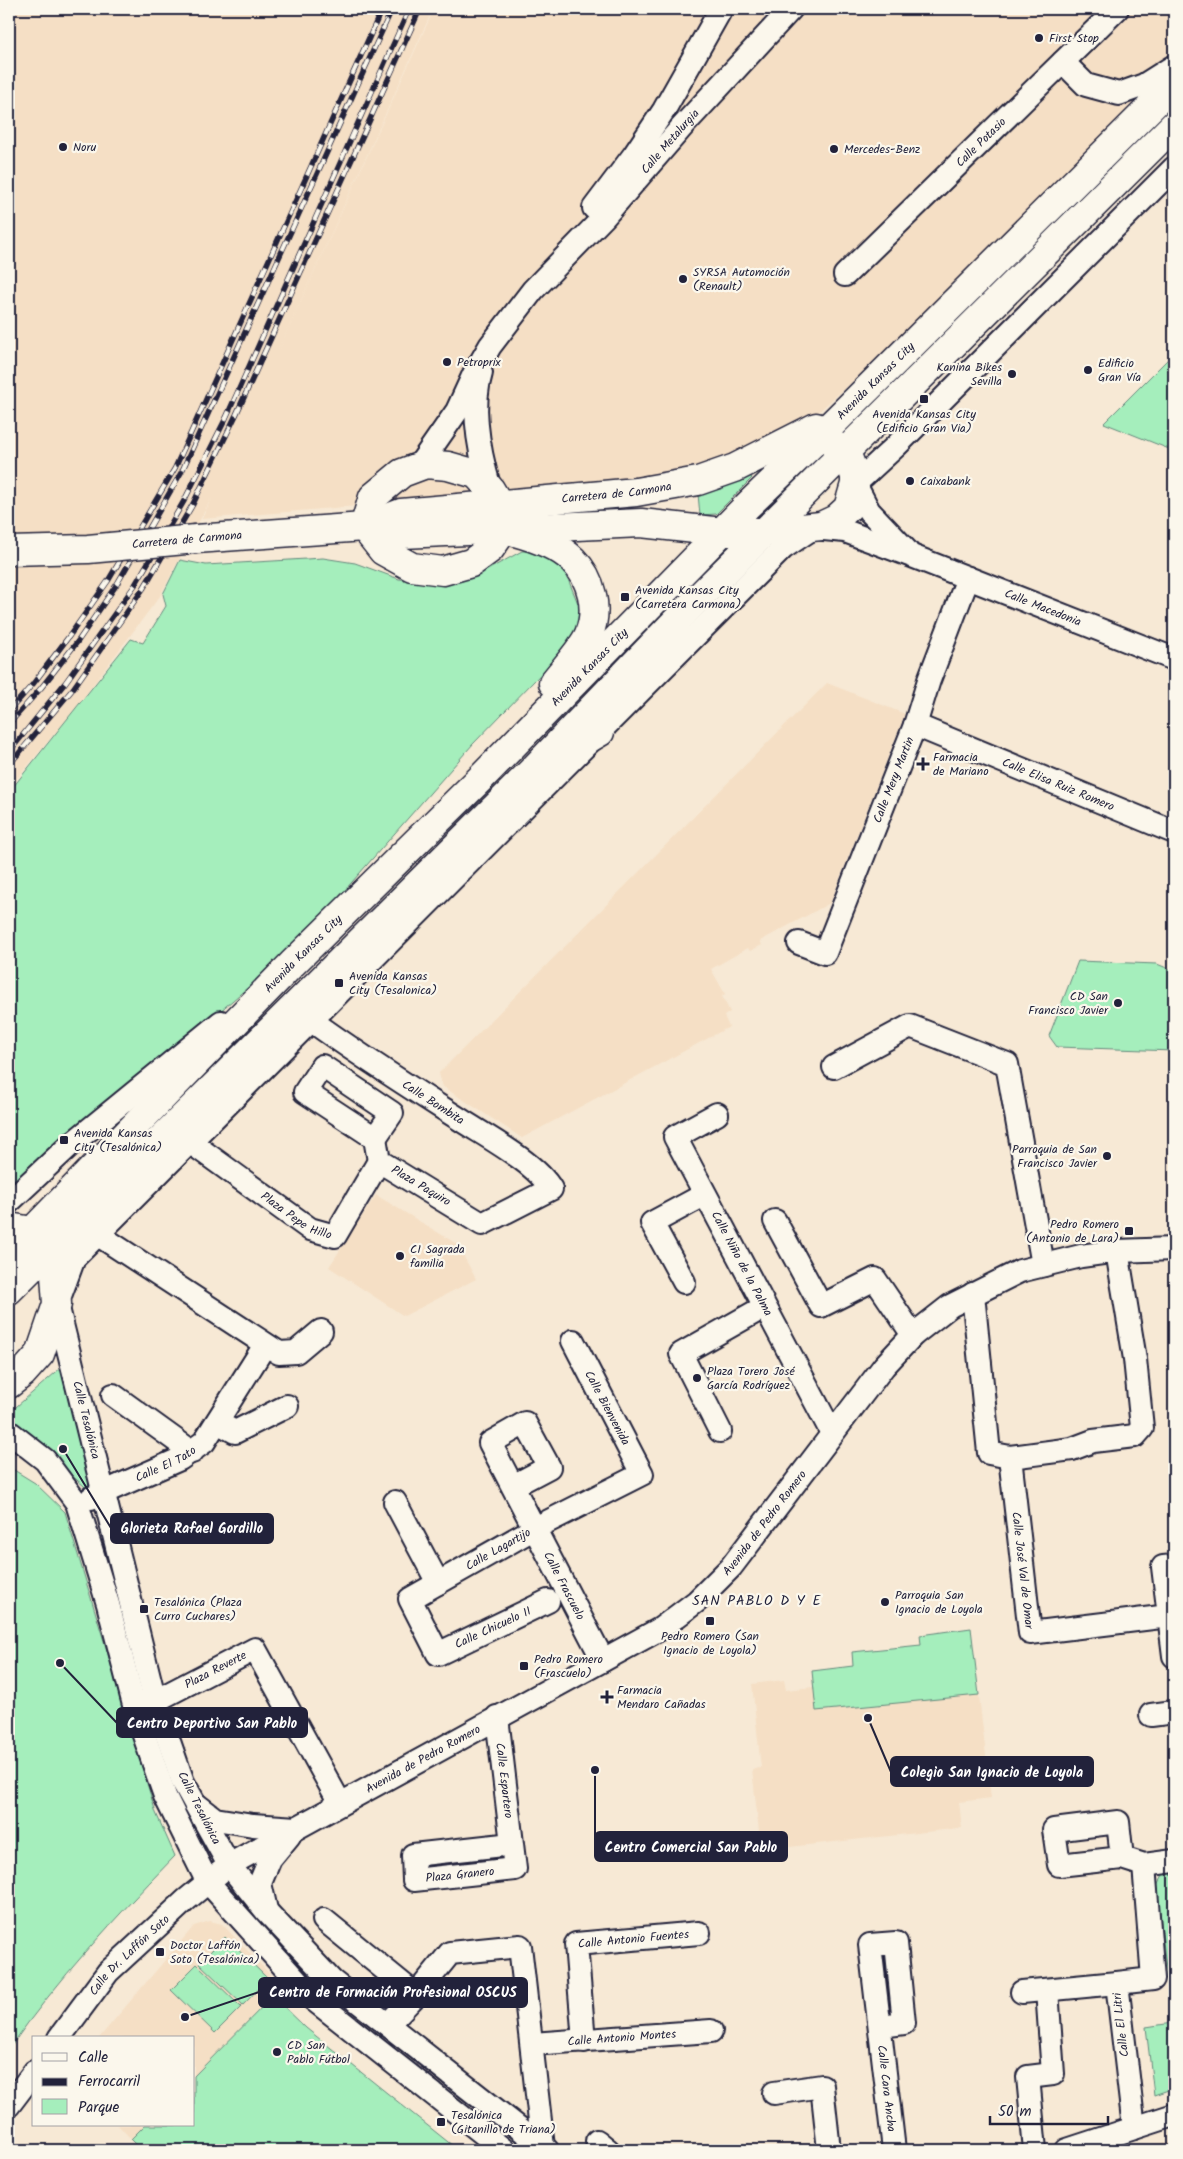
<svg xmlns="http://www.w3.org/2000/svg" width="1183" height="2159" font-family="Kalam,sans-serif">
  <rect width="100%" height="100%" fill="#f7e9d5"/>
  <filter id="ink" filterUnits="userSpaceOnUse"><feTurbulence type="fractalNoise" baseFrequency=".02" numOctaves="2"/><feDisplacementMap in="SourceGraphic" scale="10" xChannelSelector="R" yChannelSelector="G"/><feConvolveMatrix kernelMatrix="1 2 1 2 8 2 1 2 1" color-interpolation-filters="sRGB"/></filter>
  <g filter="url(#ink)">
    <g fill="#f5dfc5">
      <path d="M9,9H433L275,358L434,9H1174V63L891,347L806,423L727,463L635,485L547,490L202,519L211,499L160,596L71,714L9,788Z"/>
      <path d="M827,683L905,714L830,903L760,941L762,945L750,951L748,948L711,969L725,994L722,996L730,1012L724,1016L729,1027L522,1138L442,1086L439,1073Z"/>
      <path d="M376,1195L457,1244L476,1279L404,1316L329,1267Z"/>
      <path d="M971,1628L991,1798L959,1802L962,1828L771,1849L760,1840L752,1769L761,1768L752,1684L784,1680L786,1690L813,1687L812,1671L853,1666L852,1652L921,1645L920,1635Z"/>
      <path d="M210,1921L222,1924L282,1987L273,1996L194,2076V2038H99L194,1926Z"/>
      <path d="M118,2125H145L131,2139Z"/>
      <path d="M1174,2140V2150H1129Z"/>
    </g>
    <g fill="#a5eebc" stroke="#64887c">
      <path d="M1174,353V451L1104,423Z"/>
      <path d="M750,476L752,478L716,514L700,515L698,494Z"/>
      <path d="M522,551H534L550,557L565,572L582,613L578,630L565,649L473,744L295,947L9,1192V792L131,639L143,643L166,606L163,594L180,560L206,565L323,558L355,563L399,579L444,583L478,575Z"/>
      <path d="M1078,961L1157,964L1174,971V1051L1057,1047L1049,1036Z"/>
      <path d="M63,1366L92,1476L91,1492L9,1422V1413Z"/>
      <path d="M9,1467L35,1483L65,1512L156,1813L175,1856C116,1917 58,1979 9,2049Z"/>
      <path d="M971,1628L979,1695L816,1711L812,1671L853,1666L852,1652L921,1645L920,1635Z"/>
      <path d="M1174,1869V2088L1154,2095L1146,2027L1172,2023L1157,1886L1164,1873Z"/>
      <path d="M225,1937L268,1979L243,2005L199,1963Z"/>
      <path d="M197,1964L241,2007L215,2033L171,1990Z"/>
      <path d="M273,1996L306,2028L458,2150H142L131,2139L145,2125H194V2076Z"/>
    </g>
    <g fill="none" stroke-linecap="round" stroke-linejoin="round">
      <defs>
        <g id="minor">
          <path d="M1063,62L1086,85L1119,94L1144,85L1174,66"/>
          <path d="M594,208L634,155L664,110L721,9"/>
          <path id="s1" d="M845,275L1117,9"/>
          <path d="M481,373C470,408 480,455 490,489"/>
          <path id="s2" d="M418,467L457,411L474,374L490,346L533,290L604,217L682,127L791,9"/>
          <path d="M907,551L869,511L855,484L896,446L1174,168"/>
          <path id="s3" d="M915,725L1174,832"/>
          <path id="s4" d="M799,943L825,953L915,725L929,680L968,578"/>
          <path id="s5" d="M312,1021C360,1056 411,1088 461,1120C487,1137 536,1163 551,1189L482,1224L379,1161L375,1138"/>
          <path d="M322,1066L392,1113L375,1138L305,1092Z"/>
          <path d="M834,1067L910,1026L1007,1064L1043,1265"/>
          <path id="s6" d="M717,1114L675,1137L832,1433"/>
          <path id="s7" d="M190,1142L310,1229L335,1236L379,1161"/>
          <path d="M9,1202L69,1146L221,1022"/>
          <path d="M775,1221L821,1306L875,1279L913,1335"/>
          <path d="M97,1234L279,1353L296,1352L321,1331"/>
          <path d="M684,1282L652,1223L704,1195"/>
          <path d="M973,1294L989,1453L1010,1457L1072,1449L1093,1441L1135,1436L1142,1428L1135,1359L1117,1251"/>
          <path d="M113,1395L192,1452"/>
          <path d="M217,1422L235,1432L287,1406"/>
          <path d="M720,1431L681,1354L764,1307"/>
          <path d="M9,1432L45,1460L77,1503L108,1604L135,1709L165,1796L207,1881L313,1999L504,2150"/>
          <path id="s8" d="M1010,1457L1030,1633L1169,1616"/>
          <path id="s9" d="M513,1486L549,1467L525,1423L490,1443L603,1660"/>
          <path id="s10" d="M91,1498L180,1459L204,1442L265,1345"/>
          <path d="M395,1502L438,1583"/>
          <path d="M1174,1566L1163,1567L1174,1656"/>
          <path id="s11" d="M548,1601L438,1654L410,1599L535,1528L642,1474L573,1341"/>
          <path id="s12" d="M142,1706L155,1701L255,1649L340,1803"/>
          <path d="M1151,1715L1174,1712"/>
          <path id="s13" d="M497,1717L515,1869L414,1880L413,1855L512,1844"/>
          <path d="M197,1805L215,1819L253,1825L296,1828"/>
          <path d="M1122,1858L1118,1822L1054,1830L1059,1865L1122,1858L1144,1865L1174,1861"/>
          <path d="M266,1910L260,1883L270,1859L289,1836"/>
          <path d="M324,1920L416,1995"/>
          <path d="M1022,1992L1117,1983"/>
          <path d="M388,2024L416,1995L450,1953L520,1946L543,2147"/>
          <path id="s14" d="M881,2026L904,2023L896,1943L870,1945L894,2150"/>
          <path id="s15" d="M59,2038L108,1972L186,1900L229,1865L660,1629L697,1601L731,1567L884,1366L913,1335L950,1306L1020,1271L1081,1256L1117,1251L1174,1249"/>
          <path id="s16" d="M584,2041L576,1944L699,1933"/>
          <path id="s17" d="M532,2044L711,2031"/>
          <path d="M774,2093L822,2086L829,2150"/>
          <path d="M9,2105L34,2072"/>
          <path d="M1134,2128L1117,1983L1153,1979L1144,1865"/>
          <path d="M597,2141L608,2150"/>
          <path id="s18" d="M547,2150L332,1981L267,1912L229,1865L183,1782L155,1701L57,1304L74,1258L783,548L813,528L845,531L912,556L1174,659"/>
          <path d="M1035,2150L1028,2077L1053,2074L1047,1990"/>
          <path d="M1067,2150L1174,2115"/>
        </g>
        <g id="major">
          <path d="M426,464L448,466L476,474L490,489L505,514L504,529L490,549L471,563L443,571L412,567L383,551L364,527L373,497L402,473Z"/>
          <path id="s19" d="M364,527L401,513L636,492L698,481L735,468L816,427"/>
          <path d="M515,532C533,537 559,546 573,560C592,579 599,609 589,634C584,647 562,671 553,683"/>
          <path d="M196,539L364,527L403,534L641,523L722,532H764L821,526L836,519L848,508L855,484V476L849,460L844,453L832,443"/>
          <path d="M559,756L600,732"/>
          <path d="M9,1227L32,1231L49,1249L55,1275L57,1304L40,1354L23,1373L9,1384"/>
          <path id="s20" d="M9,1255L293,963L479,780L746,507L818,438L1174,84"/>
          <path d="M9,1290L530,773L703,593L1174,125"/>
        </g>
      </defs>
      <use href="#minor" stroke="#22223b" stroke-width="26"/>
      <use href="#major" stroke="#22223b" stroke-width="31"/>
      <use href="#minor" stroke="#fbf7ec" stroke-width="22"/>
      <use href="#major" stroke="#fbf7ec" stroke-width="28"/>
      <defs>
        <g id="rail">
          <path d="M9,711L33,684L70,635L108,581L175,468L382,9"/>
          <path d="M9,724L41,688L78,641L117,584L182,471L392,9"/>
          <path d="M9,752L65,683L135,585L184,501L226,418L409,9"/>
          <path d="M9,765L72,690L143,589L193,504L236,415L420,9"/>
        </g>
      </defs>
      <use href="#rail" stroke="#22223b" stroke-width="5.5"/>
      <use href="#rail" stroke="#fbf7ec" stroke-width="4" stroke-dasharray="11" stroke-linecap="butt"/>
      <defs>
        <path id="major-bridge" d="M9,551L88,549L196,539"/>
      </defs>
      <use href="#major-bridge" stroke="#22223b" stroke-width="31" stroke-linecap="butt"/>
      <use href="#major-bridge" stroke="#fbf7ec" stroke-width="28"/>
    </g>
  </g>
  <g fill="#22223b" stroke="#fbf7ec" stroke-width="2">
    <circle cx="1039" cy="38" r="5"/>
    <circle cx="63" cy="147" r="5"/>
    <circle cx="834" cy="149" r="5"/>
    <circle cx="683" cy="279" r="5"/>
    <circle cx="447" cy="362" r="5"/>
    <circle cx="1088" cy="370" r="5"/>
    <circle cx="1012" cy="374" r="5"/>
    <rect x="919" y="394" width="10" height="10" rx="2.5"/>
    <circle cx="910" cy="481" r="5"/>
    <rect x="620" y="592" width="10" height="10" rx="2.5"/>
    <path d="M920.5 756.5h5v5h5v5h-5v5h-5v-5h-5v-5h5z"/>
    <rect x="334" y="978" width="10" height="10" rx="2.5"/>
    <circle cx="1118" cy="1003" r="5"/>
    <rect x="59" y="1135" width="10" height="10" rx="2.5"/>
    <circle cx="1107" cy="1156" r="5"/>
    <rect x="1124" y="1226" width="10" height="10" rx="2.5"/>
    <circle cx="400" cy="1256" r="5"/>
    <circle cx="697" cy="1378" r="5"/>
    <circle cx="885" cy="1602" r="5"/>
    <rect x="139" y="1604" width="10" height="10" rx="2.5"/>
    <rect x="705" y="1616" width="10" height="10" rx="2.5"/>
    <rect x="519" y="1661" width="10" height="10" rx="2.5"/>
    <path d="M604.5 1689.5h5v5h5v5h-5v5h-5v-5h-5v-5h5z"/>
    <rect x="155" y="1947" width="10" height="10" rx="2.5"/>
    <circle cx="277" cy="2052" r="5"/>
    <rect x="436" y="2117" width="10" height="10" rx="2.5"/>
  </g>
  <g text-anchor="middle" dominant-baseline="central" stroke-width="4.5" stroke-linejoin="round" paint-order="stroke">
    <g font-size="12" fill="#22223b" stroke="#fbf7ec" text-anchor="start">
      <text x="1049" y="38">First Stop</text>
      <text x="73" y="147">Noru</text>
      <text x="844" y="149">Mercedes-Benz</text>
      <text x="693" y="272">SYRSA Automoción<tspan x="693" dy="14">(Renault)</tspan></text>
      <text x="457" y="362">Petroprix</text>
      <text x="1098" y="363">Edificio<tspan x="1098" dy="14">Gran Vía</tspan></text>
      <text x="1002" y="367" text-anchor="end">Kanina Bikes<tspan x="1002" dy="14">Sevilla</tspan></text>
      <text x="924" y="414" text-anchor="middle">Avenida Kansas City<tspan x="924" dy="14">(Edificio Gran Via)</tspan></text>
      <text x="920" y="481">Caixabank</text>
      <text x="635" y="590">Avenida Kansas City<tspan x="635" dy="14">(Carretera Carmona)</tspan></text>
      <text x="933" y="757">Farmacia<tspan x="933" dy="14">de Mariano</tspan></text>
      <text x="349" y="976">Avenida Kansas<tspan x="349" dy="14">City (Tesalonica)</tspan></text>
      <text x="1108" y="996" text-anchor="end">CD San<tspan x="1108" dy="14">Francisco Javier</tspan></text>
      <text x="74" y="1133">Avenida Kansas<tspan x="74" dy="14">City (Tesalónica)</tspan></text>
      <text x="1097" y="1149" text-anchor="end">Parroquia de San<tspan x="1097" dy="14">Francisco Javier</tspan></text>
      <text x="1119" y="1224" text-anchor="end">Pedro Romero<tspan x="1119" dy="14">(Antonio de Lara)</tspan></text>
      <text x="410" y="1249">CI Sagrada<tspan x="410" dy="14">familia</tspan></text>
      <text x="707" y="1371">Plaza Torero José<tspan x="707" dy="14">García Rodríguez</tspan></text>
      <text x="895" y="1595">Parroquia San<tspan x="895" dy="14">Ignacio de Loyola</tspan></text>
      <text x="154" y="1602">Tesalónica (Plaza<tspan x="154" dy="14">Curro Cuchares)</tspan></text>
      <text x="710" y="1636" text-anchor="middle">Pedro Romero (San<tspan x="710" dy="14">Ignacio de Loyola)</tspan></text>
      <text x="534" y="1659">Pedro Romero<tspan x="534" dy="14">(Frascuelo)</tspan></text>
      <text x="617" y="1690">Farmacia<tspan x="617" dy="14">Mendaro Cañadas</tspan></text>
      <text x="170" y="1945">Doctor Laffón<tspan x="170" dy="14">Soto (Tesalónica)</tspan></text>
      <text x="287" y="2045">CD San<tspan x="287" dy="14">Pablo Fútbol</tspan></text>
      <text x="451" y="2115">Tesalónica<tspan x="451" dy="14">(Gitanillo de Triana)</tspan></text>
    </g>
    <g font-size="12" fill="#22223b" stroke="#fbf7ec">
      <text stroke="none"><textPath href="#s2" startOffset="414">Calle Metalurgia</textPath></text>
      <text stroke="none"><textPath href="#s1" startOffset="190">Calle Potasio</textPath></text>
      <text stroke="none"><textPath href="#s20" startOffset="1231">Avenida Kansas City</textPath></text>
      <text stroke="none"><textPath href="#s19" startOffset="256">Carretera de Carmona</textPath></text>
      <text transform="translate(187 540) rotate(-5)">Carretera de Carmona</text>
      <text stroke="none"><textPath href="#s18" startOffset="2351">Calle Macedonia</textPath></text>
      <text stroke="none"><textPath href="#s20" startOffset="826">Avenida Kansas City</textPath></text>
      <text stroke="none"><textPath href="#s4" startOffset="214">Calle Mery Martin</textPath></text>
      <text stroke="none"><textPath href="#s3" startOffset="155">Calle Elisa Ruiz Romero</textPath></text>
      <text stroke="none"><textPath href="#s20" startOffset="421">Avenida Kansas City</textPath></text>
      <text stroke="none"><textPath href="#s5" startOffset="146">Calle Bombita</textPath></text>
      <text transform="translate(421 1186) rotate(31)">Plaza Paquiro</text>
      <text stroke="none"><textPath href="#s7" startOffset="130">Plaza Pepe Hillo</textPath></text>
      <text stroke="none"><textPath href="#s6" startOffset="191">Calle Niño de la Palma</textPath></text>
      <text transform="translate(607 1408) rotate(62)">Calle Bienvenida</text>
      <text transform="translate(86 1420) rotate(76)">Calle Tesalónica</text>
      <text stroke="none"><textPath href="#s10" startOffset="82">Calle El Tato</textPath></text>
      <text stroke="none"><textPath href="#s15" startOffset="885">Avenida de Pedro Romero</textPath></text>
      <text stroke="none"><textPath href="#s11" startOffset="285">Calle Lagartijo</textPath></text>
      <text stroke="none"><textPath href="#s8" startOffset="114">Calle José Val de Omar</textPath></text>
      <text stroke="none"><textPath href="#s9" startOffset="292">Calle Frascuelo</textPath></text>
      <text transform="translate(493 1628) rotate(-25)">Calle Chicuelo II</text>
      <text stroke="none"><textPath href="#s12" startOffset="82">Plaza Reverte</textPath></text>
      <text stroke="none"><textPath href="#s15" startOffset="465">Avenida de Pedro Romero</textPath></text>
      <text stroke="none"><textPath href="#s13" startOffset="64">Calle Espartero</textPath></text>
      <text transform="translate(199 1808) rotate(63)">Calle Tesalónica</text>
      <text transform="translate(460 1875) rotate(-6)">Plaza Granero</text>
      <text stroke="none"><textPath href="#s16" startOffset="155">Calle Antonio Fuentes</textPath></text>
      <text stroke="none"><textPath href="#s15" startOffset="109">Calle Dr. Laffón Soto</textPath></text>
      <text transform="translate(1121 2025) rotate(-97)">Calle El Litri</text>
      <text stroke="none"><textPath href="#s17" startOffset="90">Calle Antonio Montes</textPath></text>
      <text stroke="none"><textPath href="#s14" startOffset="274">Calle Cara Ancha</textPath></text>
    </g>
    <g font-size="14" letter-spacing="1" fill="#22223b" stroke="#fbf7ec">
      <text x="757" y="1601">SAN PABLO D Y E</text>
    </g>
  </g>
  <path fill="none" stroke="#22223b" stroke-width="2" d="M63 1449L111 1528M60 1663L117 1723M868 1718L891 1772M595 1770L595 1847M185 2017L259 1992"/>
  <g fill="#22223b" stroke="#fbf7ec" stroke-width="2">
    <circle cx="63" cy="1449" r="5"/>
    <circle cx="60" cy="1663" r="5"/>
    <circle cx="868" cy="1718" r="5"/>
    <circle cx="595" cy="1770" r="5"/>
    <circle cx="185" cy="2017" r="5"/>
  </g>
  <g fill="#22223b" stroke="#22223b" stroke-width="2">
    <rect x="111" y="1514" width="162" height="29" rx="5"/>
    <rect x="117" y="1708" width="190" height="29" rx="5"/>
    <rect x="891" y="1757" width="202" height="29" rx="5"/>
    <rect x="595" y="1832" width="192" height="29" rx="5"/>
    <rect x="259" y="1978" width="268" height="29" rx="5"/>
  </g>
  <g font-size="14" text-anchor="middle" font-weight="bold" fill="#fff">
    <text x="192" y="1533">Glorieta Rafael Gordillo</text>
    <text x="212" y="1728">Centro Deportivo San Pablo</text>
    <text x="992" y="1777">Colegio San Ignacio de Loyola</text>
    <text x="691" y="1852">Centro Comercial San Pablo</text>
    <text x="393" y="1997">Centro de Formación Profesional OSCUS</text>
  </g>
  <rect width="1183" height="2159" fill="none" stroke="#fbf7ec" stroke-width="30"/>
  <rect x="15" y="15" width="1153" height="2129" fill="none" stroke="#22223b" stroke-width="2" filter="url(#ink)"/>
  <rect x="32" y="2036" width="162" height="90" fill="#fbf7ec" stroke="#a4a2a5"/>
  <rect x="42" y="2053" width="25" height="8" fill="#fbf7ec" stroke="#a4a2a5"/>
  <text x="78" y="2062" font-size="15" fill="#22223b">Calle</text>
  <rect x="42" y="2078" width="25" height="8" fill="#22223b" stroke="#a4a2a5"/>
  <text x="78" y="2086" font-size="15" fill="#22223b">Ferrocarril</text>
  <rect x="42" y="2099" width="25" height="15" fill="#a5eebc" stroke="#a4a2a5"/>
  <text x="78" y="2112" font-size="15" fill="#22223b">Parque</text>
  <path d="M990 2116v8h118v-8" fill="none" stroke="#22223b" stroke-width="2.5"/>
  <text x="998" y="2116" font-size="15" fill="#22223b" stroke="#fbf7ec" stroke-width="4" paint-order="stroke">50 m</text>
</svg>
